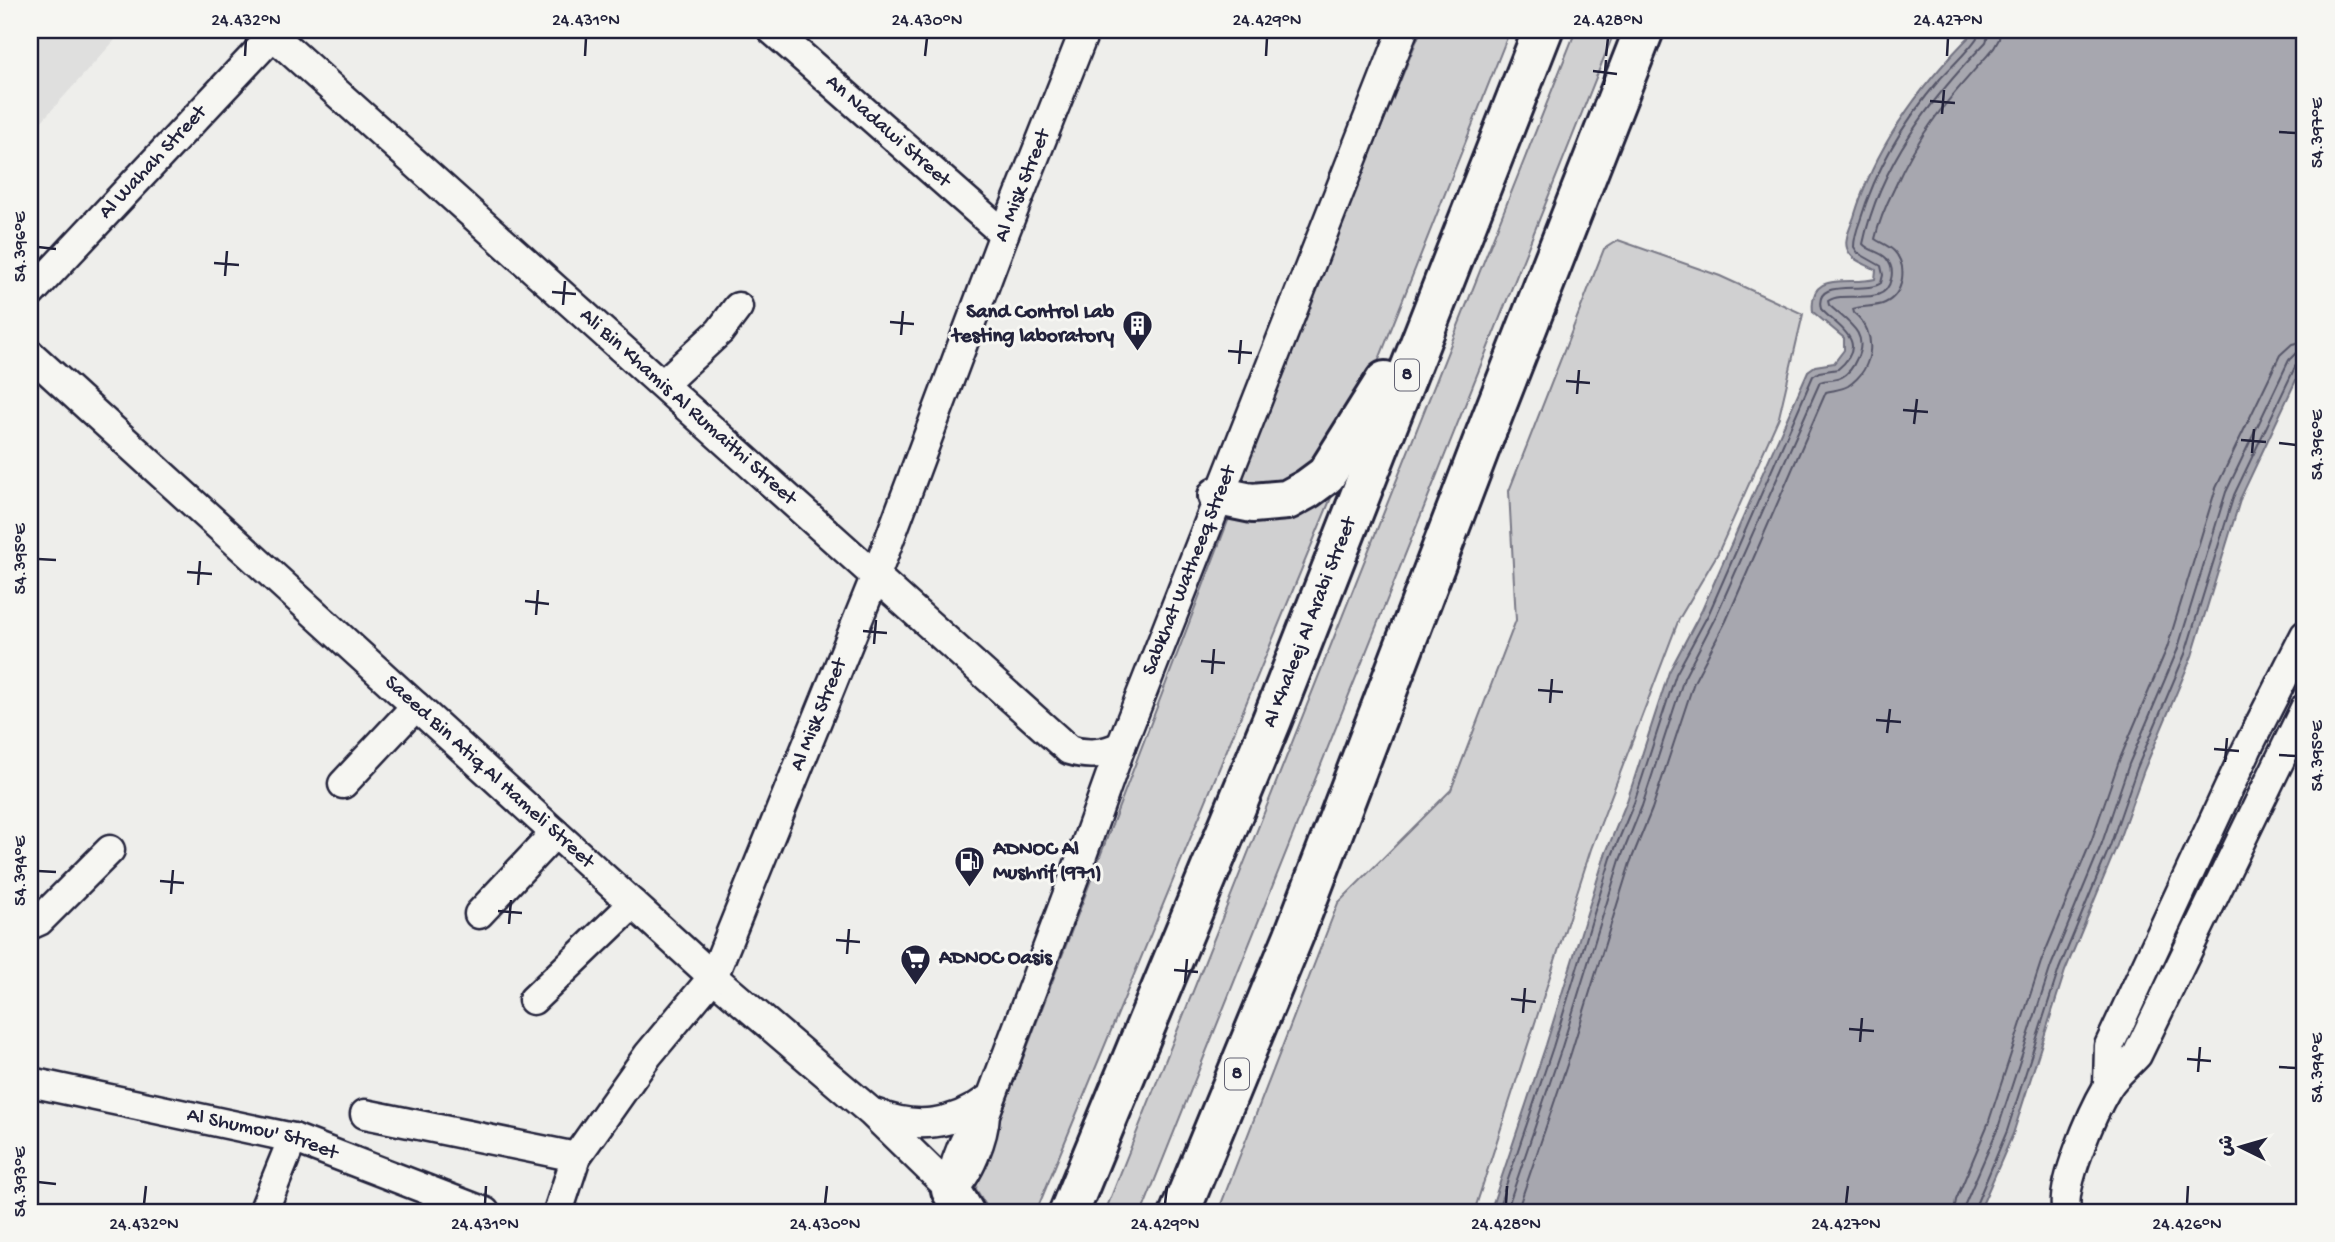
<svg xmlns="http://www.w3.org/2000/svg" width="2335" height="1242" font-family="'Gochi Hand','Playpen Sans Arabic',sans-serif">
  <rect width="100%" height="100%" fill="#eeeeeb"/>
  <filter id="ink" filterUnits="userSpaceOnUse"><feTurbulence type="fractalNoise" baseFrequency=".0143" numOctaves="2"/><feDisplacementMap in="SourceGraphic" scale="14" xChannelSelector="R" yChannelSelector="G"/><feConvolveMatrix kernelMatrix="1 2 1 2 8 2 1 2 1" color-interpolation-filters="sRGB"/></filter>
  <g filter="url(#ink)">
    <path fill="#dfdfde" d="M30,30H124L30,134Z"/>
    <g fill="#d0d0d1" stroke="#797986" stroke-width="2">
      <path d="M1421,30H1510L1353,425L1292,484L1236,481Z"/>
      <path d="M1576,30H1615L1142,1212H1105Z"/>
      <path d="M1618,240L1720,276L1803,314L1779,417L1718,553L1679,619L1591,849L1474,1212H1218L1338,903L1451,790L1516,620L1509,491L1604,249Z"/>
      <path d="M1333,493L1036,1212H990L976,1189L978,1176L1231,513Z"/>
    </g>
    <path fill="#a7a7af" stroke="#727281" stroke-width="2" d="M1976,30H2305V361L2241,497L2192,656L2144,770L2116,848L2065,971L2013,1134L1979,1212H1490L1546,1045L1605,855L1627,801L1669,672L1702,610L1808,371L1815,366L1834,363L1844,350V338L1813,312C1808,269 1849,286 1875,279L1876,270C1865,263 1851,261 1847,248C1844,239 1851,226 1854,217C1876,144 1923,82 1976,30Z"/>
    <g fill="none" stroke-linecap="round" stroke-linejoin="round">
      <g stroke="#575769" stroke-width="2">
        <path d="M1497,1212L1553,1047L1611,858L1634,803L1676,674L1709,613L1813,376L1819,372L1838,369C1870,342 1840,329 1821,309C1813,276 1865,295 1881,283L1883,275L1881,266L1858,253L1854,247C1854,238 1857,229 1860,221C1876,169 1905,120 1940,79C1949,69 1979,41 1981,30"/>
        <path d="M1506,1212L1561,1050L1620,860L1642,806L1684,678L1716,616L1820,382C1827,379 1835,381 1842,377C1849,373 1853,367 1856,360C1871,333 1846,321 1829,305L1828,301C1846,289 1885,309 1891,279C1893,272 1891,264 1886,258C1879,251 1869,251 1863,244C1880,164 1931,99 1986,42L1990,30"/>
        <path d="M1517,1212L1571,1053L1630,863L1652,809L1694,682L1726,621L1826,392C1833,390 1841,390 1848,386C1875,368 1878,332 1854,313L1853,309C1863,305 1875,308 1885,303C1904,294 1908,266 1894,251C1888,245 1881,243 1875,239C1879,221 1886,205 1894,189C1921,128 1951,96 1994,48L1999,39L2000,30"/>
        <path d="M1954,1212L1956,1200L1988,1124L2041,962L2092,839L2119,761L2167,648L2216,488L2280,355L2292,344L2305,341"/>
        <path d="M1964,1212L1965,1204L1998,1128L2051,966L2102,843L2129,764L2177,651L2226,492L2289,360L2296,353L2305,352"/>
        <path d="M1973,1212L2007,1131L2059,969L2110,846L2137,768L2185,654L2234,495L2296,365L2300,361H2305"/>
      </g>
      <defs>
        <g id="minor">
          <path id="s1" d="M267,30L1069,750C1088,756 1103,754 1121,746"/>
          <path id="s2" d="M772,30L1004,234"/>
          <path id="s3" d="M30,294L278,30"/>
          <path id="s4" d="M30,354L713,977L871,1112L951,1190"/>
          <path d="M663,384L720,331L738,307"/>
          <path d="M343,784L416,706"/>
          <path d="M479,914L555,833"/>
          <path d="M30,925L39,921L110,850"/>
          <path d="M533,1000L633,904"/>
          <path id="s5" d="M30,1082L293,1138L485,1212"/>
          <path d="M2108,1086L2109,1046L2247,749L2305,635"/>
          <path d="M365,1114L576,1157"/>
          <path d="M877,1114C915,1130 954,1125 987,1100"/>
          <path id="s6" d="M985,1114C967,1127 951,1168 951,1190C969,1177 984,1136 985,1114L1076,872L1121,746L1403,30"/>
          <path d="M263,1212L293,1138"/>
          <path id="s7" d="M558,1212L576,1157L648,1055L713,977L876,575L1004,234L1085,30"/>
          <path d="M2067,1212C2058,1190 2094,1110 2107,1088C2114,1076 2128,1065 2137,1055L2305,708"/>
        </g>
        <g id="highway">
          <path d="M1218,496L1252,503L1287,500L1307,489L1326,475L1385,381"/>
          <path d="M951,1190L964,1212"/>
          <path id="s8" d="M1069,1212L1272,720L1543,30"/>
          <path d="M1180,1212L1294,935L1485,435L1644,30"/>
        </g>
      </defs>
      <use href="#minor" stroke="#22223b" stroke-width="33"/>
      <use href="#highway" stroke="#22223b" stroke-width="44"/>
      <use href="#minor" stroke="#f6f6f2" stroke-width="28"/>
      <use href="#highway" stroke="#f6f6f2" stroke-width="38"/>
    </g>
  </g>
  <path fill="none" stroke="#22223b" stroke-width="2.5" d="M245,56L246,38M585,56L586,38M925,56L927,38M1266,56L1267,38M1606,56L1608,38M1947,56L1948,38M1593,71L1617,74M1604,85L1606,60M1930,101L1955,103M1942,114L1944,90M2279,132L2296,133M38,247L56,249M214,263L239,265M225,276L227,251M552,292L576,294M563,305L565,281M890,322L914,324M901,335L903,311M1228,351L1252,353M1239,364L1241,340M1566,381L1590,383M1577,394L1579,370M1903,410L1928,412M1914,424L1917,399M2241,440L2266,442M2279,443L2296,445M2252,453L2254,429M38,559L56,560M187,572L212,574M198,585L200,561M525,601L549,604M536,615L538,590M863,631L887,633M874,644L876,620M1201,661L1225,663M1212,674L1214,649M1538,690L1563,692M1550,703L1552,679M1876,720L1901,722M1887,733L1890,709M2214,749L2239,751M2279,755L2296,756M2225,762L2227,738M38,871L56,872M160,881L184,883M171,894L173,870M498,911L522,913M509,924L511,900M836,940L860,942M847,954L849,929M1174,970L1198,972M1185,983L1187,959M1511,999L1536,1002M1523,1013L1525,988M1849,1029L1874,1031M1860,1042L1862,1018M2187,1059L2211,1061M2279,1067L2296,1068M2198,1072L2200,1047M38,1182L56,1184M144,1204L146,1186M485,1204L486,1186M825,1204L827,1186M1165,1204L1167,1186M1506,1204L1507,1186M1846,1204L1848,1186M2187,1204L2188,1186"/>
  <defs>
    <symbol id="building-pin" viewBox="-11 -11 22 30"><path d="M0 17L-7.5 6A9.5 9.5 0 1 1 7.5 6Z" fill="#22223b" stroke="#f6f6f2"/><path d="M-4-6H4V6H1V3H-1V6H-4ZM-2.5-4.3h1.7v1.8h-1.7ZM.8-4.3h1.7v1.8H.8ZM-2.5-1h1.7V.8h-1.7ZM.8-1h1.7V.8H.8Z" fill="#fff"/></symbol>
    <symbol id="fuel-pin" viewBox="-11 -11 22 30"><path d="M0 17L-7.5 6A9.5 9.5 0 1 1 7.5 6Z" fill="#22223b" stroke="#f6f6f2"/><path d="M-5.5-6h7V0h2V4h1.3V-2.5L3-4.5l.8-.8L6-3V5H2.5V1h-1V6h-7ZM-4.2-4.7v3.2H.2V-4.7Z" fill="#fff"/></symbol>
    <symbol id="supermarket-pin" viewBox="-11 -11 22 30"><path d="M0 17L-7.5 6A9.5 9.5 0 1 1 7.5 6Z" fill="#22223b" stroke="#f6f6f2"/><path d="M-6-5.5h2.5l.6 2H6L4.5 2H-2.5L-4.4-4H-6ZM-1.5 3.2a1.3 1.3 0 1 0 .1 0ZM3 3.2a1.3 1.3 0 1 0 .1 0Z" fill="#fff"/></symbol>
  </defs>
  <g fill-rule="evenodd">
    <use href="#building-pin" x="1120" y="308" width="35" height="47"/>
    <use href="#fuel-pin" x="952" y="844" width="35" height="47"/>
    <use href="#supermarket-pin" x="898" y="942" width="35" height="47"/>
  </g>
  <g text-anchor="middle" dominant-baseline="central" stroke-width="6" stroke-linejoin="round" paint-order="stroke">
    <g fill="#f6f6f2" stroke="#626272" stroke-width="2">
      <rect x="1395" y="359.5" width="24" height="31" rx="5"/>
      <rect x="1225" y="1058.5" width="24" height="31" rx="5"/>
    </g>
    <g font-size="19" font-weight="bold" fill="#22223b">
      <text x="1407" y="375">8</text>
      <text x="1237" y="1074">8</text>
    </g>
    <g font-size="21" fill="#22223b" stroke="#f6f6f2">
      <text stroke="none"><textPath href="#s2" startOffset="154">An Nadawi Street</textPath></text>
      <text stroke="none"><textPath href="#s3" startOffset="180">Al Wahah Street</textPath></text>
      <text stroke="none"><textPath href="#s7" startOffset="1134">Al Misk Street</textPath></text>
      <text stroke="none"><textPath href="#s1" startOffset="565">Ali Bin Khamis Al Rumaithi Street</textPath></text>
      <text stroke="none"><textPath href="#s6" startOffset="751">Sabkhat Watheeq Street</textPath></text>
      <text stroke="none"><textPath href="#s8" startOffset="637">Al Khaleej Al Arabi Street</textPath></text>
      <text stroke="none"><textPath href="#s7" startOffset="567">Al Misk Street</textPath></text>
      <text stroke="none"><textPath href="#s4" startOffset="621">Saeed Bin Atiq Al Hameli Street</textPath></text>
      <text stroke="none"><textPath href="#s5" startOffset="238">Al Shumou' Street</textPath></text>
    </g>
    <g font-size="21" font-weight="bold" fill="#22223b" stroke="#f6f6f2" text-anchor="start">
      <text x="1114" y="313" text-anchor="end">Sand Control Lab<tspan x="1114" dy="24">testing laboratory</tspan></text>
      <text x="993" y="850">ADNOC Al<tspan x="993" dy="24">Mushrif (971)</tspan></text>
      <text x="939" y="959">ADNOC Oasis</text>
    </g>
  </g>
  <rect width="2335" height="1242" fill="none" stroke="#f6f6f2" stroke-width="77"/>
  <g transform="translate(2241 1147) rotate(275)" stroke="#f6f6f2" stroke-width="5" paint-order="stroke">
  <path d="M0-5L12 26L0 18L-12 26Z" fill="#22223b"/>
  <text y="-10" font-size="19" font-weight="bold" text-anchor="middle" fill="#22223b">ش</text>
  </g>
  <rect x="38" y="38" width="2258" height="1166" fill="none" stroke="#22223b" stroke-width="2.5"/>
  <g font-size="18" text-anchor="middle" fill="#22223b">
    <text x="246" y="25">24.432°N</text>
    <text x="586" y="25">24.431°N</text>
    <text x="927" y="25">24.430°N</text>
    <text x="1267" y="25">24.429°N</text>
    <text x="1608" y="25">24.428°N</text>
    <text x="1948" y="25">24.427°N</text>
    <text transform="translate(2316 133) rotate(-90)" y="6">54.397°E</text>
    <text transform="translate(19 247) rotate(-90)" y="6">54.396°E</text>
    <text transform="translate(2316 445) rotate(-90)" y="6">54.396°E</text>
    <text transform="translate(19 559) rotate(-90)" y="6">54.395°E</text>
    <text transform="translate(2316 756) rotate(-90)" y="6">54.395°E</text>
    <text transform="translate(19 871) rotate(-90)" y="6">54.394°E</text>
    <text transform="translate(2316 1068) rotate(-90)" y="6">54.394°E</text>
    <text transform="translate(19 1182) rotate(-90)" y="6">54.393°E</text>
    <text x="144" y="1229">24.432°N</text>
    <text x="485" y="1229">24.431°N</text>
    <text x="825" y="1229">24.430°N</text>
    <text x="1165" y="1229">24.429°N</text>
    <text x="1506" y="1229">24.428°N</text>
    <text x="1846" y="1229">24.427°N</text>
    <text x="2187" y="1229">24.426°N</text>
  </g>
</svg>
